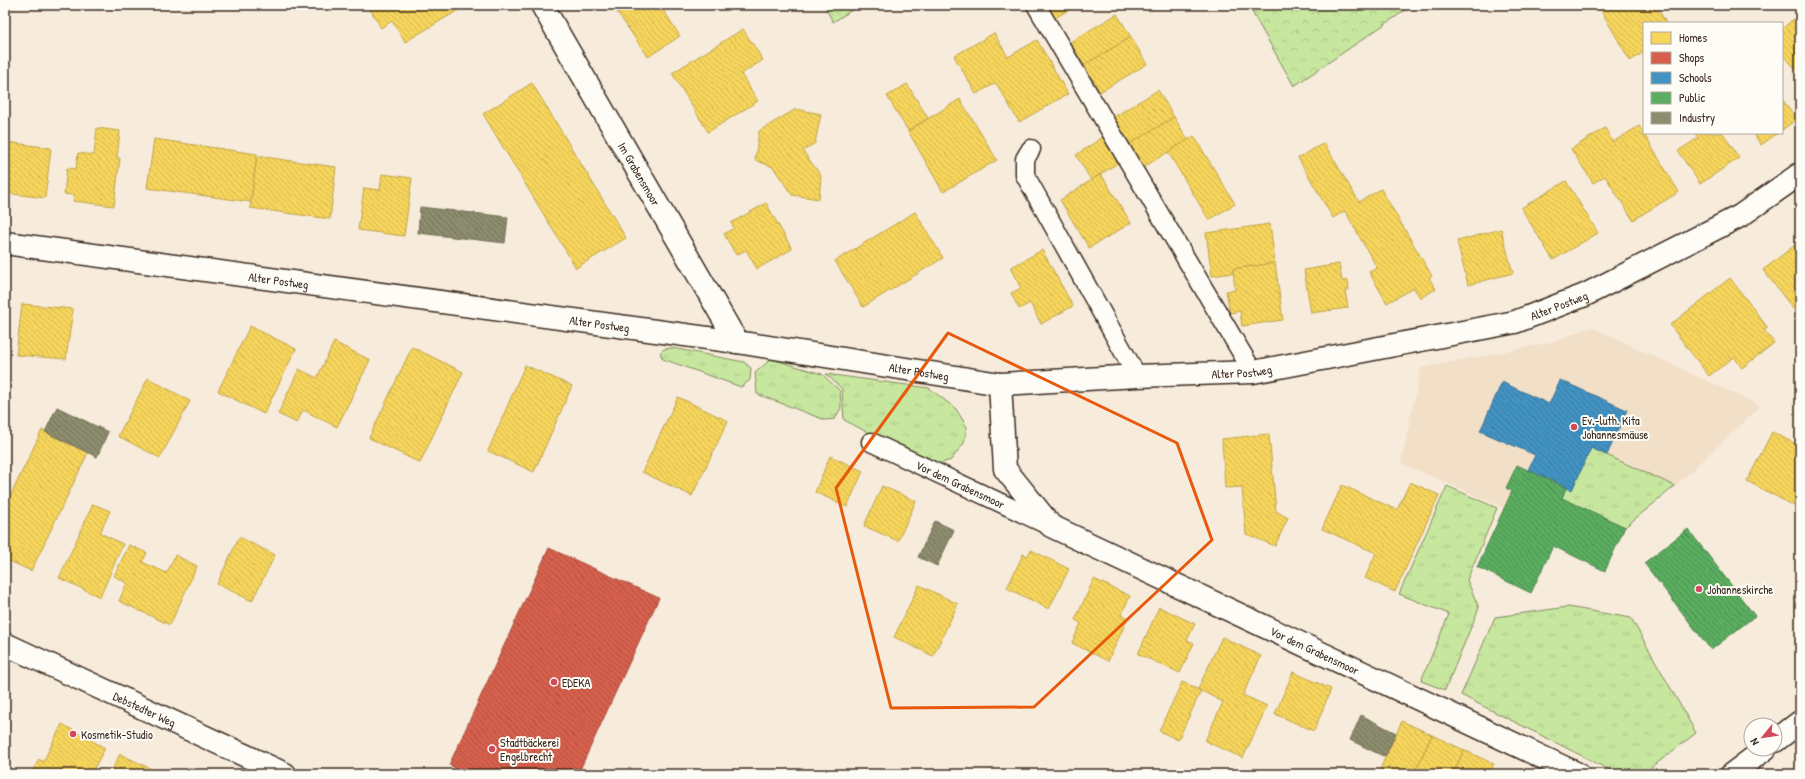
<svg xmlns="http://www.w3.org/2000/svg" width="1805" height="779" font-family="'Patrick Hand',sans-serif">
  <defs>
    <pattern id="grass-tufts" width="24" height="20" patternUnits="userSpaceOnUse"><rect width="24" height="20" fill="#c7e79f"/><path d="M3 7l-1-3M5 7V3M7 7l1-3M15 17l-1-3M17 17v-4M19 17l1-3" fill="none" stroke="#acc688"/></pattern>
    <pattern id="forest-crowns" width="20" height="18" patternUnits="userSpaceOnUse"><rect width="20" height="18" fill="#c7e79f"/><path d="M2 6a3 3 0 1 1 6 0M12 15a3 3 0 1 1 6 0" fill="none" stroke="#acc688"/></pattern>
    <pattern id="homes-back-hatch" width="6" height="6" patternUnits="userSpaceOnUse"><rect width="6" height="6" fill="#f6d55c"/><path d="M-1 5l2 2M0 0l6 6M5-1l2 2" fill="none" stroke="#d4b750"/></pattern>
    <pattern id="shops-back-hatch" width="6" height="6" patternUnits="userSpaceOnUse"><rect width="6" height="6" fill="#d6604d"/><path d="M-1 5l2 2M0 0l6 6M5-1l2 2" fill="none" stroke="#af4f3f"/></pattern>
    <pattern id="schools-back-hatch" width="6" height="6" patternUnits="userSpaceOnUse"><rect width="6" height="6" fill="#4393c3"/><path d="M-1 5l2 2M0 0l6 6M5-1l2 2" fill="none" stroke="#39789e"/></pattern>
    <pattern id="public-back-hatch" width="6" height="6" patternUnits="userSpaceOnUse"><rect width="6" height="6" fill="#5aae61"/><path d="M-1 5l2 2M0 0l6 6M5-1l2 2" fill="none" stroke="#4c8e4f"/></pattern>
    <pattern id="industry-back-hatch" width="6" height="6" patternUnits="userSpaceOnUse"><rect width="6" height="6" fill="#8c8c6e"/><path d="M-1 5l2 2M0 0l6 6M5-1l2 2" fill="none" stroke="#74735a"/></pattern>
  </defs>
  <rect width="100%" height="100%" fill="#f7ebdb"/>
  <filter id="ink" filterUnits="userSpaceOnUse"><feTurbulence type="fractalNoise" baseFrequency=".025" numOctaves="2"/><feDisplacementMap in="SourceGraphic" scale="8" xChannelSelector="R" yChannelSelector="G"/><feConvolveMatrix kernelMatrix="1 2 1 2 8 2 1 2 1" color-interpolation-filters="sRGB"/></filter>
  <g filter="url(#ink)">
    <path fill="#f2dfc7" d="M1591,327L1761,406L1675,486L1607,455L1572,490L1517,465L1506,488L1512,491L1504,508L1401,463L1421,368L1553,342Z"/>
    <g fill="url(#grass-tufts)" stroke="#81885e">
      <path d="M672,348L744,362L751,368L750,380L741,387L663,359L660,353L664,349Z"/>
      <path d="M771,359L822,374L840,391L841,408L835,419L825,420L757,394L755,373Z"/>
      <path d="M826,374L929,388L956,409L967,427L964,443L951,460L932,466L844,420L842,389Z"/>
      <path d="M1591,448L1675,486L1625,527L1562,498L1566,488L1572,490Z"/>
      <path d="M1447,486L1497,508L1467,580L1479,608L1445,690L1421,681L1449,614L1399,594Z"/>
      <path d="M1568,607L1631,618L1696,733L1643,774H1618L1461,695L1495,617Z"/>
    </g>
    <g fill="url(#forest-crowns)" stroke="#81885e">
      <path d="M824,5H860L833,22Z"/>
      <path d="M1248,5H1413L1294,86Z"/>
    </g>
    <g fill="url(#homes-back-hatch)" stroke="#bea249">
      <path d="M377,5H460L462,8L405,42L392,21L381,28L370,9Z"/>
      <path d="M621,5H660L680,36L648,57L615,9Z"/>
      <path d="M1048,5H1077L1055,18Z"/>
      <path d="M1598,5H1656L1666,23H1644V52L1630,61Z"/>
      <path d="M1800,13V74L1782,53V29Z"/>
      <path d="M1117,14L1131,37L1084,65L1070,42Z"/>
      <path d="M743,29L763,60L741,74L758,101L708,132L672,73Z"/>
      <path d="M994,33L1008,57L1037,40L1068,94L1019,122L996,83L976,94L954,56Z"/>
      <path d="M1131,37L1147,64L1100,92L1084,65Z"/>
      <path d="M532,83L626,238L576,268L483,114Z"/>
      <path d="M907,84L928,118L908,131L887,96Z"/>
      <path d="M1158,90L1174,117L1128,145L1112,118Z"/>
      <path d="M960,99L997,160L943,192L908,131Z"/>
      <path d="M1782,99L1797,119L1782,130Z"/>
      <path d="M796,109L821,114L815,143L803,151L821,176L819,199L792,195L773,167L755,160L759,131Z"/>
      <path d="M1174,117L1188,140L1142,168L1128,145Z"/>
      <path d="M1639,126L1679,192L1633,220L1605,176L1593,183L1571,149L1605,128L1613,142Z"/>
      <path d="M97,128L120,131L117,158H120L114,206L73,201L74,195L64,194L67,168L76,169L78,153L94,155Z"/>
      <path d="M1695,133H1723L1739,158L1700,184L1678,151L1698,138Z"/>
      <path d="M1753,133H1778L1761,145Z"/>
      <path d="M1194,136L1235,204L1209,220L1168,152Z"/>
      <path d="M1103,137L1118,163L1091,180L1076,155Z"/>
      <path d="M154,139L257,154L251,202L147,188Z"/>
      <path d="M7,142L51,148L45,198L5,193V147Z"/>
      <path d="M1324,143L1359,202L1381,189L1432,276L1429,278L1436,289L1420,298L1414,288L1387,303L1369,272L1377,268L1345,211L1333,218L1298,158Z"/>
      <path d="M257,156L336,167L330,219L250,208Z"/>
      <path d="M382,174L412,178L404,236L358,230L364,188L380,190Z"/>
      <path d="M1101,174L1131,223L1089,248L1060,200Z"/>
      <path d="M1566,181L1598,233L1553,260L1521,208Z"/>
      <path d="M766,203L792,249L757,269L746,250L736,255L724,234L734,228L731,223Z"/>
      <path d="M915,212L943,258L863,307L835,261Z"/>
      <path d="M1270,224L1275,263L1233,269V273L1212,276L1206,233Z"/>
      <path d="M1501,229L1513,273L1468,285L1457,241Z"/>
      <path d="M1800,241V313L1798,315L1763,270Z"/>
      <path d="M1042,250L1073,306L1041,324L1030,303L1019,309L1011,293L1021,288L1010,268Z"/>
      <path d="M1275,263L1283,320L1242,326L1240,311L1230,313L1226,291L1235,290L1233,269Z"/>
      <path d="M1339,264L1342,281L1348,280L1349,290H1345L1348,308L1311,313L1304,270Z"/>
      <path d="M1730,278L1768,328L1764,330L1774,343L1742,368L1734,357L1709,376L1670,325Z"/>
      <path d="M22,304L73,309L66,359L16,355Z"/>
      <path d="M250,326L296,349L264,414L218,391Z"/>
      <path d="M334,342L370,360L337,427L303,410L297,423L278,414L299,369L317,378Z"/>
      <path d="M412,347L463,372L420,463L369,438Z"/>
      <path d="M525,365L572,386L534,472L488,451Z"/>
      <path d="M148,378L190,401L160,458L118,436Z"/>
      <path d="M678,397L728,421L692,496L642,472Z"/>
      <path d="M42,430L88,453L31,571L5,559V507Z"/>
      <path d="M1772,432L1800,446V509L1747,481Z"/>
      <path d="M1269,434L1276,511L1288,518L1275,546L1246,534L1242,487L1225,488L1222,439Z"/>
      <path d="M830,456L863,471L847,507L815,492Z"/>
      <path d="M1410,482L1439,495L1395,592L1365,578L1376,553L1322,529L1342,485L1397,510Z"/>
      <path d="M882,486L916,501L898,541L864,526Z"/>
      <path d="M93,504L110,511L100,533L123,544L100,597L59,578Z"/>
      <path d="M239,537L275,555L252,601L217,584Z"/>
      <path d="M129,545L147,553L142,562L167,573L175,555L197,566L170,625L119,601L127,583L114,576Z"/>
      <path d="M1031,550L1069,569L1049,609L1007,588L1023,554L1027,556Z"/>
      <path d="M1094,579L1130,596L1121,615L1128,618L1108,661L1072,643L1081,623L1075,620Z"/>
      <path d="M919,585L958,604L933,656L894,637Z"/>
      <path d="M1159,607L1195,624L1187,640L1194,643L1180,673L1138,654Z"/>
      <path d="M1222,637L1261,656L1243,695L1267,706L1243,758L1205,741L1223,702L1198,689Z"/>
      <path d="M1293,672L1331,689L1314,731L1275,714Z"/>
      <path d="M1182,682L1201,691L1178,740L1159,731Z"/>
      <path d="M1402,721L1432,735L1414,774H1391L1380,769Z"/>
      <path d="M62,724L105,748L91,774H31L39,759L43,762Z"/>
      <path d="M1432,735L1464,750L1453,774H1414Z"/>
      <path d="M1464,750L1494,764L1489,774H1453Z"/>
      <path d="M120,754L162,774H110Z"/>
    </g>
    <path fill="url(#shops-back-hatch)" stroke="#a8503f" d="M549,548L659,598L578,774H468L449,765Z"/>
    <path fill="url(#schools-back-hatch)" stroke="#417492" d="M1560,380L1627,410L1607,455L1591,448L1572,490L1528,470L1535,455L1480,431L1502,382L1549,404Z"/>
    <g fill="url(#public-back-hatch)" stroke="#51864d">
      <path d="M1517,465L1566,488L1562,498L1625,527L1605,571L1553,546L1531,593L1477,567L1512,491L1506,488Z"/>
      <path d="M1688,529L1755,616L1711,650L1644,563Z"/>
    </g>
    <g fill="url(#industry-back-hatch)" stroke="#746f56">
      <path d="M420,207L508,217L505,243L418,233Z"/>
      <path d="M57,407L108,432L97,457L45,432Z"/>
      <path d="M935,521L954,530L937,566L918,557Z"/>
      <path d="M1361,715L1396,733L1385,757L1350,740Z"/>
    </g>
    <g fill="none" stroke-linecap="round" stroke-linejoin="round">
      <defs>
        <g id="lane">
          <path d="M1036,5L1253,372"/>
          <path d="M1031,149L1025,159V175L1137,376"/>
          <path id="s1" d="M871,442L1050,526"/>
        </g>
        <g id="street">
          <path id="s2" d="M542,5L737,342"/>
          <path id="s3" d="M5,243L737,342L1000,384L1137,376L1253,372L1515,322L1585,295L1740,216L1800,174"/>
          <path id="s4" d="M1000,384L1005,469L1051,526L1578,774"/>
        </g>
        <g id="secondary">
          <path id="s5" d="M5,644L285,774"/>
        </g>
        <g id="primary">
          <path d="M1775,741L1800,722"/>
          <path d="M1732,774L1765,749"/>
        </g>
      </defs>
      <use href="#lane" stroke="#3b2a1e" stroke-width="21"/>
      <use href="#street" stroke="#3b2a1e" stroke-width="25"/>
      <use href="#secondary" stroke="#3b2a1e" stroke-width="25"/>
      <use href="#primary" stroke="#3b2a1e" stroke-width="25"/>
      <use href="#lane" stroke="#fdfcf7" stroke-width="18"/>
      <use href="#street" stroke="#fdfcf7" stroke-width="22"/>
      <use href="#secondary" stroke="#fdfcf7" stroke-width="22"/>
      <use href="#primary" stroke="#fdfcf7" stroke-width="22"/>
    </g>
  </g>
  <path fill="none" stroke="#e8590c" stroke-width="3" stroke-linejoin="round" d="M948,333L1177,443L1212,540L1034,707L891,708L836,488Z"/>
  <g fill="#d1495b" stroke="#fdfcf7" stroke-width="1.5">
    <circle cx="1574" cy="427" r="4"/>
    <circle cx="1699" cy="589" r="4"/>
    <circle cx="554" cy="682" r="4"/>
    <circle cx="73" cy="734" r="4"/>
    <circle cx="492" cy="749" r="4"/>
  </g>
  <g text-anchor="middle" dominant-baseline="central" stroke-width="4" stroke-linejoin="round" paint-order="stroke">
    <g font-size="12" fill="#3b2a1e" stroke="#fdfcf7">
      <text stroke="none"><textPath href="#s2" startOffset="195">Im Grabensmoor</textPath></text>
      <text stroke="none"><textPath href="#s3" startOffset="276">Alter Postweg</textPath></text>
      <text stroke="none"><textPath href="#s3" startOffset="1572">Alter Postweg</textPath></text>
      <text stroke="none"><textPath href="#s3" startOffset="600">Alter Postweg</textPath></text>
      <text stroke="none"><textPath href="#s3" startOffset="1247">Alter Postweg</textPath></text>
      <text stroke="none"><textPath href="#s3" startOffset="923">Alter Postweg</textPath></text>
      <text stroke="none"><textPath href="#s1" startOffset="99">Vor dem Grabensmoor</textPath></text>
      <text stroke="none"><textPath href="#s4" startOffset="450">Vor dem Grabensmoor</textPath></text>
      <text stroke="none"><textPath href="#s5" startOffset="154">Debstedter Weg</textPath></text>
    </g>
    <g font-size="12" fill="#3b2a1e" stroke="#fdfcf7" text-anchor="start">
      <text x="1582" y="420">Ev.-luth. Kita<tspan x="1582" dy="14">Johannesmäuse</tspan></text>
      <text x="1707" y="589">Johanneskirche</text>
      <text x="562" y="682">EDEKA</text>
      <text x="81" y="734">Kosmetik-Studio</text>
      <text x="500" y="742">Stadtbäckerei<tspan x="500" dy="14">Engelbrecht</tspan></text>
    </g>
  </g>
  <rect width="1805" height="779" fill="none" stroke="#fdfcf7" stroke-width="20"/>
  <rect x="10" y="10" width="1785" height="759" fill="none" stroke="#3b2a1e" stroke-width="1.5" filter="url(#ink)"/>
  <rect x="1643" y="22" width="140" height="112" fill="#fdfcf7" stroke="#afa8a0"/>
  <rect x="1651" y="32" width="20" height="12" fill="#f6d55c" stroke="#afa8a0"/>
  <text x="1679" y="42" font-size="12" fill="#3b2a1e">Homes</text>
  <rect x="1651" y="52" width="20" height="12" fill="#d6604d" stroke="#afa8a0"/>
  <text x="1679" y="62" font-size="12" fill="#3b2a1e">Shops</text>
  <rect x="1651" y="72" width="20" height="12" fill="#4393c3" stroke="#afa8a0"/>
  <text x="1679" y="82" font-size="12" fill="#3b2a1e">Schools</text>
  <rect x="1651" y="92" width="20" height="12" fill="#5aae61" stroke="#afa8a0"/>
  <text x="1679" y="102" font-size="12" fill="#3b2a1e">Public</text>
  <rect x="1651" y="112" width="20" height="12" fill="#8c8c6e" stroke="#afa8a0"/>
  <text x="1679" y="122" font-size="12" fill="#3b2a1e">Industry</text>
  <g transform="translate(1763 737) rotate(240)"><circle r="19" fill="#fdfcf7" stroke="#afa8a0"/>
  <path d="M0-3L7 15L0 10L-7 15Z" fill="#d1495b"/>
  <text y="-6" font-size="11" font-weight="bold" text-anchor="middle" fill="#3b2a1e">N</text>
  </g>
</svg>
